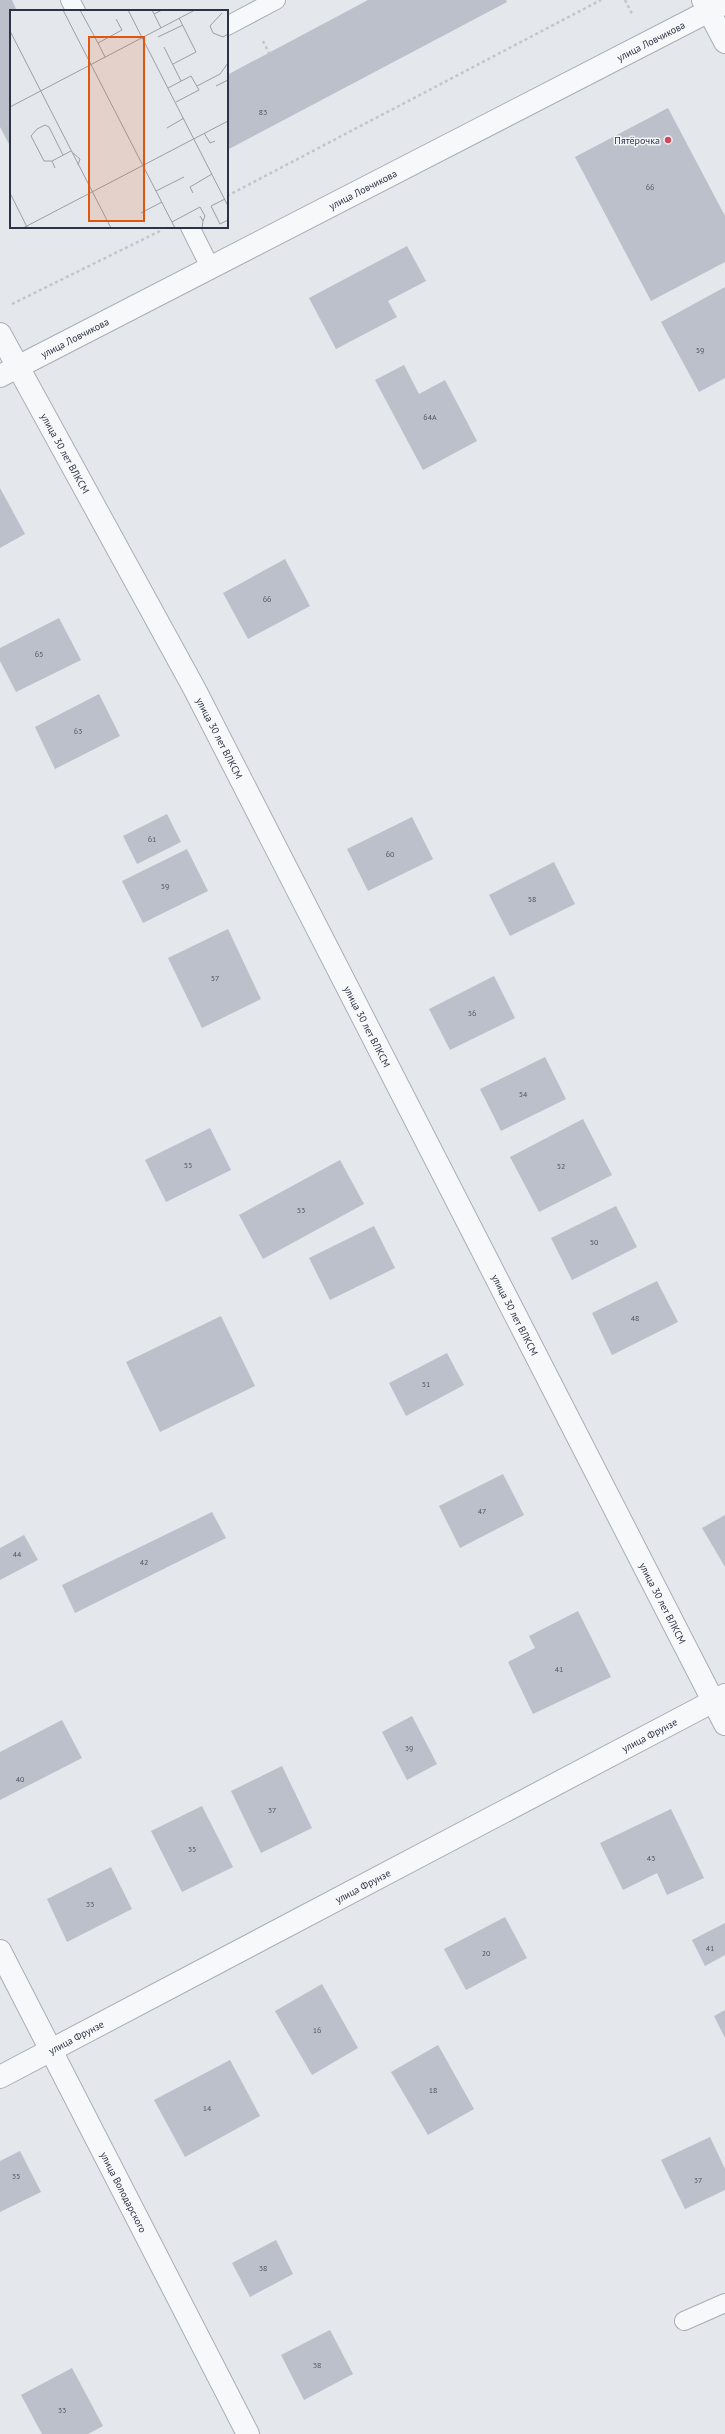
<svg xmlns="http://www.w3.org/2000/svg" width="725" height="2434" font-family="'PT Sans',sans-serif">
  <rect width="100%" height="100%" fill="#e4e7ec"/>
  <g fill="#bbc0ca">
    <path d="M0,0H12L17,11H11V148L0,127Z"/>
    <path d="M368,0H506L507,2L227,150V75Z"/>
    <path d="M668,108L725,216V262L651,301L575,157Z"/>
    <path d="M407,246L426,281L388,301L397,317L336,349L309,298Z"/>
    <path d="M725,287V378L699,392L661,322Z"/>
    <path d="M404,365L419,394L445,380L477,441L423,470L375,380Z"/>
    <path d="M0,488L25,534L0,548Z"/>
    <path d="M285,559L310,606L248,639L223,593Z"/>
    <path d="M59,618L81,660L16,692L0,661V648Z"/>
    <path d="M99,694L120,736L55,769L35,727Z"/>
    <path d="M167,814L181,842L137,864L123,836Z"/>
    <path d="M412,817L433,859L368,891L347,849Z"/>
    <path d="M187,849L208,891L143,923L122,881Z"/>
    <path d="M554,862L575,904L510,936L489,895Z"/>
    <path d="M228,929L261,999L202,1028L168,958Z"/>
    <path d="M494,976L515,1018L450,1050L429,1009Z"/>
    <path d="M545,1057L566,1099L501,1131L480,1089Z"/>
    <path d="M583,1119L612,1175L539,1212L510,1157Z"/>
    <path d="M210,1128L231,1170L166,1202L145,1160Z"/>
    <path d="M340,1160L364,1204L263,1259L239,1215Z"/>
    <path d="M616,1206L637,1247L572,1280L551,1238Z"/>
    <path d="M374,1226L395,1268L330,1300L309,1258Z"/>
    <path d="M657,1281L678,1322L612,1355L592,1313Z"/>
    <path d="M221,1316L255,1386L160,1432L126,1362Z"/>
    <path d="M447,1353L464,1385L406,1416L389,1383Z"/>
    <path d="M503,1474L524,1515L460,1548L439,1506Z"/>
    <path d="M212,1512L226,1538L75,1613L62,1585Z"/>
    <path d="M725,1515V1567L702,1528Z"/>
    <path d="M24,1535L38,1560L0,1580V1548Z"/>
    <path d="M578,1611L611,1677L533,1714L508,1662L535,1648L529,1636Z"/>
    <path d="M412,1716L437,1764L407,1780L382,1732Z"/>
    <path d="M62,1720L82,1758L0,1800V1752Z"/>
    <path d="M282,1766L312,1828L261,1853L231,1791Z"/>
    <path d="M202,1806L233,1867L182,1892L151,1831Z"/>
    <path d="M671,1809L704,1878L667,1895L657,1873L623,1890L600,1843Z"/>
    <path d="M111,1867L132,1909L67,1942L47,1899Z"/>
    <path d="M505,1917L527,1958L466,1990L444,1949Z"/>
    <path d="M725,1923V1955L705,1966L692,1940Z"/>
    <path d="M322,1984L358,2048L312,2075L275,2011Z"/>
    <path d="M725,2010V2038L714,2016Z"/>
    <path d="M438,2045L474,2109L428,2135L391,2072Z"/>
    <path d="M230,2060L260,2116L185,2157L154,2100Z"/>
    <path d="M710,2137L725,2169V2190L685,2209L661,2160Z"/>
    <path d="M20,2151L41,2192L0,2212V2161Z"/>
    <path d="M276,2240L293,2274L250,2297L232,2263Z"/>
    <path d="M330,2330L353,2374L304,2400L281,2355Z"/>
    <path d="M72,2368L103,2426L88,2434H42L21,2395Z"/>
  </g>
  <g fill="none" stroke-linecap="round" stroke-linejoin="round">
    <defs>
      <g id="service">
        <path d="M70,0L76,11"/>
        <path d="M227,26L276,0"/>
        <path d="M190,227L211,269"/>
        <path d="M684,2321L725,2303"/>
      </g>
      <g id="minor">
        <path id="s1" d="M0,334L194,688L725,1724"/>
        <path id="s2" d="M0,376L709,11"/>
        <path id="s3" d="M0,1951L248,2434"/>
        <path id="s4" d="M0,2077L725,1695"/>
      </g>
      <g id="tertiary">
        <path d="M703,0L725,42"/>
        <path d="M709,11L725,3"/>
      </g>
    </defs>
    <use href="#service" stroke="#a9aeb7" stroke-width="20"/>
    <use href="#minor" stroke="#a9aeb7" stroke-width="24"/>
    <use href="#tertiary" stroke="#a9aeb7" stroke-width="24"/>
    <g stroke="#c2c5cb" stroke-width="2.5" stroke-dasharray="3 3" stroke-linecap="butt">
      <path d="M625,0L633,16"/>
      <path d="M263,41L269,53"/>
      <path d="M227,196L601,0"/>
      <path d="M12,304L162,230"/>
    </g>
    <use href="#service" stroke="#f7f8fa" stroke-width="18"/>
    <use href="#minor" stroke="#f7f8fa" stroke-width="22"/>
    <use href="#tertiary" stroke="#f7f8fa" stroke-width="22"/>
  </g>
  <circle fill="#d1495b" stroke="#f4f6f9" stroke-width="1.5" cx="668" cy="140" r="4"/>
  <g text-anchor="middle" dominant-baseline="central" stroke-width="3" stroke-linejoin="round" paint-order="stroke">
    <g font-size="8" fill="#4f5766">
      <text x="263" y="112">83</text>
      <text x="650" y="187">66</text>
      <text x="700" y="350">59</text>
      <text x="430" y="417">64А</text>
      <text x="267" y="599">66</text>
      <text x="39" y="654">65</text>
      <text x="78" y="731">63</text>
      <text x="152" y="839">61</text>
      <text x="390" y="854">60</text>
      <text x="165" y="886">59</text>
      <text x="532" y="899">58</text>
      <text x="215" y="978">57</text>
      <text x="472" y="1013">56</text>
      <text x="523" y="1094">54</text>
      <text x="188" y="1165">55</text>
      <text x="561" y="1166">52</text>
      <text x="301" y="1210">53</text>
      <text x="594" y="1242">50</text>
      <text x="635" y="1318">48</text>
      <text x="426" y="1384">51</text>
      <text x="482" y="1511">47</text>
      <text x="17" y="1554">44</text>
      <text x="144" y="1562">42</text>
      <text x="559" y="1669">41</text>
      <text x="409" y="1748">39</text>
      <text x="20" y="1779">40</text>
      <text x="272" y="1810">37</text>
      <text x="192" y="1849">35</text>
      <text x="651" y="1858">43</text>
      <text x="90" y="1904">33</text>
      <text x="710" y="1948">41</text>
      <text x="486" y="1953">20</text>
      <text x="317" y="2030">16</text>
      <text x="433" y="2090">18</text>
      <text x="207" y="2108">14</text>
      <text x="16" y="2176">35</text>
      <text x="698" y="2180">37</text>
      <text x="263" y="2268">38</text>
      <text x="317" y="2365">38</text>
      <text x="62" y="2410">33</text>
    </g>
    <g font-size="10" fill="#2b3445" stroke="#f4f6f9">
      <text stroke="none"><textPath href="#s2" startOffset="732">улица Ловчикова</textPath></text>
      <text stroke="none"><textPath href="#s2" startOffset="408">улица Ловчикова</textPath></text>
      <text stroke="none"><textPath href="#s2" startOffset="84">улица Ловчикова</textPath></text>
      <text stroke="none"><textPath href="#s1" startOffset="136">улица 30 лет ВЛКСМ</textPath></text>
      <text stroke="none"><textPath href="#s1" startOffset="460">улица 30 лет ВЛКСМ</textPath></text>
      <text stroke="none"><textPath href="#s1" startOffset="784">улица 30 лет ВЛКСМ</textPath></text>
      <text stroke="none"><textPath href="#s1" startOffset="1108">улица 30 лет ВЛКСМ</textPath></text>
      <text stroke="none"><textPath href="#s1" startOffset="1432">улица 30 лет ВЛКСМ</textPath></text>
      <text stroke="none"><textPath href="#s4" startOffset="734">улица Фрунзе</textPath></text>
      <text stroke="none"><textPath href="#s4" startOffset="410">улица Фрунзе</textPath></text>
      <text stroke="none"><textPath href="#s4" startOffset="86">улица Фрунзе</textPath></text>
      <text stroke="none"><textPath href="#s3" startOffset="271">улица Володарского</textPath></text>
    </g>
    <g font-size="10" fill="#2b3445" stroke="#f4f6f9" text-anchor="end">
      <text x="660" y="140">Пятёрочка</text>
    </g>
  </g>
  <g transform="translate(10 10)">
    <rect width="218" height="218" fill="#e4e7ec"/>
    <path fill="none" stroke="#9a9fa9" stroke-width="1" d="M53,0L165,218M70,0L88,33L112,20L106,9M118,0L218,196M142,0L144,4L152,0M212,3L200,16L203,23L213,27L218,24M144,4L151,18M0,21L101,218M148,27L173,15M88,33L95,47M154,37L171,71M163,54L186,42L169,8M187,76L210,64L218,53M206,76L218,70M158,78L181,66L189,80L166,92M0,97L185,0M157,118L174,108M194,123L200,133L205,131M63,143L70,149L68,155M42,151H34L21,126L27,119L35,115L39,117L53,145M45,158L42,151L61,141M146,181L174,167M0,183L17,217M183,183L180,177L202,164M215,189L201,196L210,214L218,210M131,203L152,192M190,206L193,211L192,218M162,212L190,197L195,206L193,211M13,218L218,111"/>
    <path fill="#df570f" fill-opacity="0.15" stroke="#df570f" stroke-width="2" d="M79,27H134V211H79Z"/>
    <rect width="218" height="218" fill="none" stroke="#2b3445" stroke-width="2"/>
  </g>
</svg>
